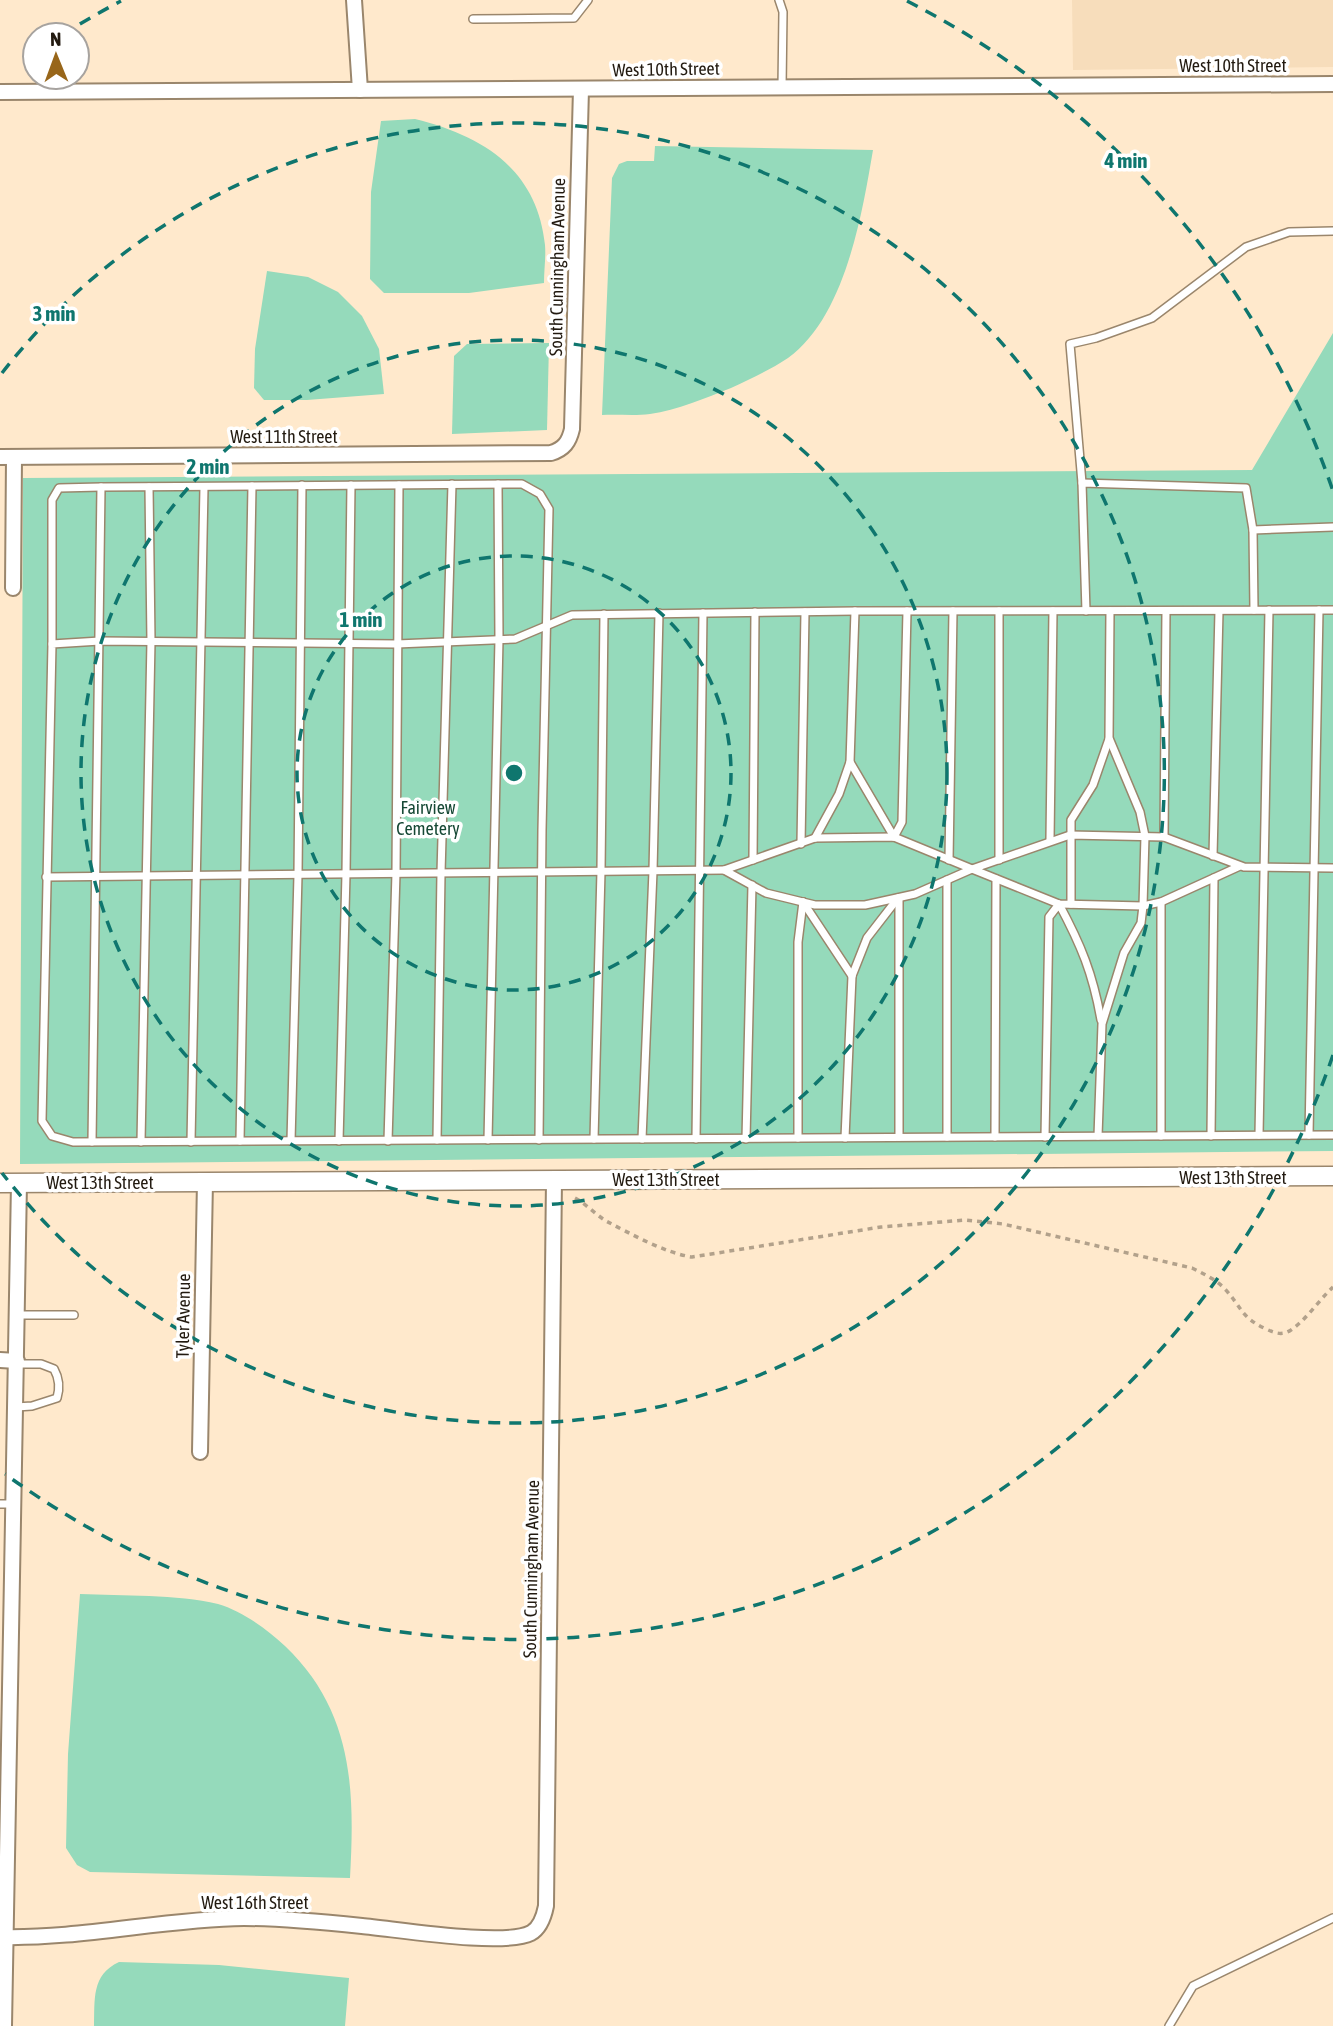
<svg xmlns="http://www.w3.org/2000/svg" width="1333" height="2026" font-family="'Asap Condensed',sans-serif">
  <rect width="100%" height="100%" fill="#ffe9cc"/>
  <path fill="#f7ddbb" d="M1072,0H1333V67L1073,70Z"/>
  <g fill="#95dabb">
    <path d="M415,119C483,136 537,169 545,245C546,257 544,270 544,283L469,293H384L370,279L371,192L381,121Z"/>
    <path d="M655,146L873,150C862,215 845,317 788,358C770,370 750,379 731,388C706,398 677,410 650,414C634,416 617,414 602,415L612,178L619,164L627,161H654Z"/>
    <path d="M267,271L308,277L338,292L362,316L379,349L384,394L307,400H264L254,388L255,349Z"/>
    <path d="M1333,333V1151L20,1164L23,478L1252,470Z"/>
    <path d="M549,343L547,430L452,434L454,356L467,344Z"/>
    <path d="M80,1594C122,1596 177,1594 218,1604C242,1611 267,1629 285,1646C353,1711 355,1789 350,1878L90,1872L77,1865L66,1848L68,1754Z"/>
    <path d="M119,1962L219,1965L349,1978L345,2026H94C95,2000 91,1975 119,1962Z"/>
  </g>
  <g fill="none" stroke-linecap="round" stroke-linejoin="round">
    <defs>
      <g id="service">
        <path d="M779,0L783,12L782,87"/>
        <path d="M473,19L574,18L588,0"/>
        <path d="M1082,483L1070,344L1096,338L1152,318L1246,247L1289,232L1333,231"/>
        <path d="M1253,530L1333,527"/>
        <path d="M1333,610L855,611L572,615L515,639L397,644L100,641L52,644L42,1121L52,1136L73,1142L1333,1135"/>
        <path d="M855,611L850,762L894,837L902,822L907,611"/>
        <path d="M1086,611L1082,483L1246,488L1253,530L1254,610"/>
        <path d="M52,644V500L59,488L101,487"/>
        <path d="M894,837L972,869L915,894L865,905H815L766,893L724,870L815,838Z"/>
        <path d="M1164,837L1166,611"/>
        <path d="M815,838L839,794L850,762"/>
        <path d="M1050,840L1053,611"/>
        <path d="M801,844L805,612"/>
        <path d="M1213,856L1219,611"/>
        <path d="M753,860L755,612"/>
        <path d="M949,860L953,611"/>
        <path d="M999,860V611"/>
        <path d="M1240,866L1161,902L1143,906L1059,904L972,869L1070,835L1164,837L1244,867L1333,868"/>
        <path d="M46,877L724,870"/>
        <path d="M899,898V1137"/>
        <path d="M803,902L852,976"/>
        <path d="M1071,904V820L1093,785L1109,739"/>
        <path d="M1259,1135L1269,610"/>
        <path d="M1309,1135L1319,610"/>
        <path d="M1098,1136L1102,1024L1124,953L1141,923L1143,906L1145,836L1140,812L1109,738L1110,611"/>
        <path d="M1161,1136V902"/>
        <path d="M1211,1136L1214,878"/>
        <path d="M947,1137V880"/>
        <path d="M995,1137L996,879"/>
        <path d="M1045,1137L1049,917L1059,904C1081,945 1093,974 1101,1020"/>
        <path d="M798,1138V942L803,902"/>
        <path d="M845,1138L852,976L867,938L898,898"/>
        <path d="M594,1139L601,871L604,614"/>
        <path d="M642,1139L653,871L659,613"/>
        <path d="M696,1139L703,613"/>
        <path d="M746,1139L752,885"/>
        <path d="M437,1140L441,873L452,484"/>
        <path d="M488,1140L499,639L498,484"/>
        <path d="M240,1141L252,486"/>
        <path d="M291,1141L298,875L302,485"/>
        <path d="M339,1141L346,874L351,485"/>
        <path d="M388,1141L396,873L399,485"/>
        <path d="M92,1142L101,487L522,484L540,494L549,509L542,830L539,1140"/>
        <path d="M141,1142L151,641L149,487"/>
        <path d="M191,1142L204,487"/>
        <path d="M17,1315H74"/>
        <path d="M16,1407L32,1406L57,1398C60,1388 59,1378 54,1369L41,1364H16"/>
        <path d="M0,1504H13"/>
        <path d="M1169,2026L1193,1986L1333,1918"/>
      </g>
      <g id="minor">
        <path d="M354,0L360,90"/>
        <path d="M0,92L1333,84"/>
        <path d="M0,457L551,453C564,449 569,442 572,429L581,89"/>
        <path d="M13,588L14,457"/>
        <path d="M0,1360L17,1361"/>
        <path d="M200,1452L205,1181"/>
        <path d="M0,1937C82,1939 163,1919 244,1918C284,1918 323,1922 362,1926C396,1929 504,1947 531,1933C540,1928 544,1916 546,1906L554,1179"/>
        <path d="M4,2026L19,1183"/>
      </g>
      <path id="tertiary" d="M0,1183L1333,1176"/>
    </defs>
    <use href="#service" stroke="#9a866c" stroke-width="10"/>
    <use href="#minor" stroke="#9a866c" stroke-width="18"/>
    <use href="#tertiary" stroke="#9a866c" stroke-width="21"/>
    <path stroke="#b2a18b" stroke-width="3.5" stroke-dasharray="5 5" stroke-linecap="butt" d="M575,1198C586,1204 595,1214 606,1221C631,1234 665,1253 692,1257L881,1227L965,1220L1003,1224L1192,1268C1204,1274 1215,1279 1224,1288C1242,1307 1240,1317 1266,1329C1275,1333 1282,1336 1291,1330C1308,1318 1318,1301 1333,1287"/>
    <use href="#service" stroke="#fff" stroke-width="7"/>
    <use href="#minor" stroke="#fff" stroke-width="14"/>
    <use href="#tertiary" stroke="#fff" stroke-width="18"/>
  </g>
  <g fill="none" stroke="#0f766e" stroke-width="3.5" stroke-dasharray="12 9">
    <circle cx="514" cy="773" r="217"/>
    <circle cx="514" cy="773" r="433"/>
    <path d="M2 373A650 650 0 1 1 2 1173"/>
    <path d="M1333 1055A866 866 0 0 1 5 1474M62 35A866 866 0 0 1 121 1M907 1A866 866 0 0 1 1333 491"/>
  </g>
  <g text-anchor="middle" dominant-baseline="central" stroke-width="7" stroke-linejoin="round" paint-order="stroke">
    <g font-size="18" fill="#221a10" stroke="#fff">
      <text x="1233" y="65">West 10th Street</text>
      <text transform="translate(666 69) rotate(-1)">West 10th Street</text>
      <text transform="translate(557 267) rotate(-89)">South Cunningham Avenue</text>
      <text x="284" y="436">West 11th Street</text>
      <text x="1233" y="1177">West 13th Street</text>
      <text x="666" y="1179">West 13th Street</text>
      <text x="100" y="1182">West 13th Street</text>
      <text transform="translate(183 1316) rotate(-89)">Tyler Avenue</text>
      <text transform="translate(531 1569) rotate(-89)">South Cunningham Avenue</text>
      <text x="255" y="1902">West 16th Street</text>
    </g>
    <g font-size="18" fill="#164835" stroke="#fff">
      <text x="428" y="807">Fairview<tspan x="428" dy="21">Cemetery</tspan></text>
    </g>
  </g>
  <circle cx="514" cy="773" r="10" fill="#0f766e" stroke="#fff" stroke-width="3.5"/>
  <g font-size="21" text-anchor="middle" font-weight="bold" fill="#0f766e" stroke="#fff" stroke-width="7" stroke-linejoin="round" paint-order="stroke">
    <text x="1126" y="168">4 min</text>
    <text x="54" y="321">3 min</text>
    <text x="208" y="474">2 min</text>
    <text x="361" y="627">1 min</text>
  </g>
  <g transform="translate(56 56) rotate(359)"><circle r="33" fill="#ffffff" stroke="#a7a39f" stroke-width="2"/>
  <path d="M0-5L12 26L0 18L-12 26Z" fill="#98661a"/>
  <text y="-10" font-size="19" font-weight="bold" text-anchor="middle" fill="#221a10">N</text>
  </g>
</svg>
